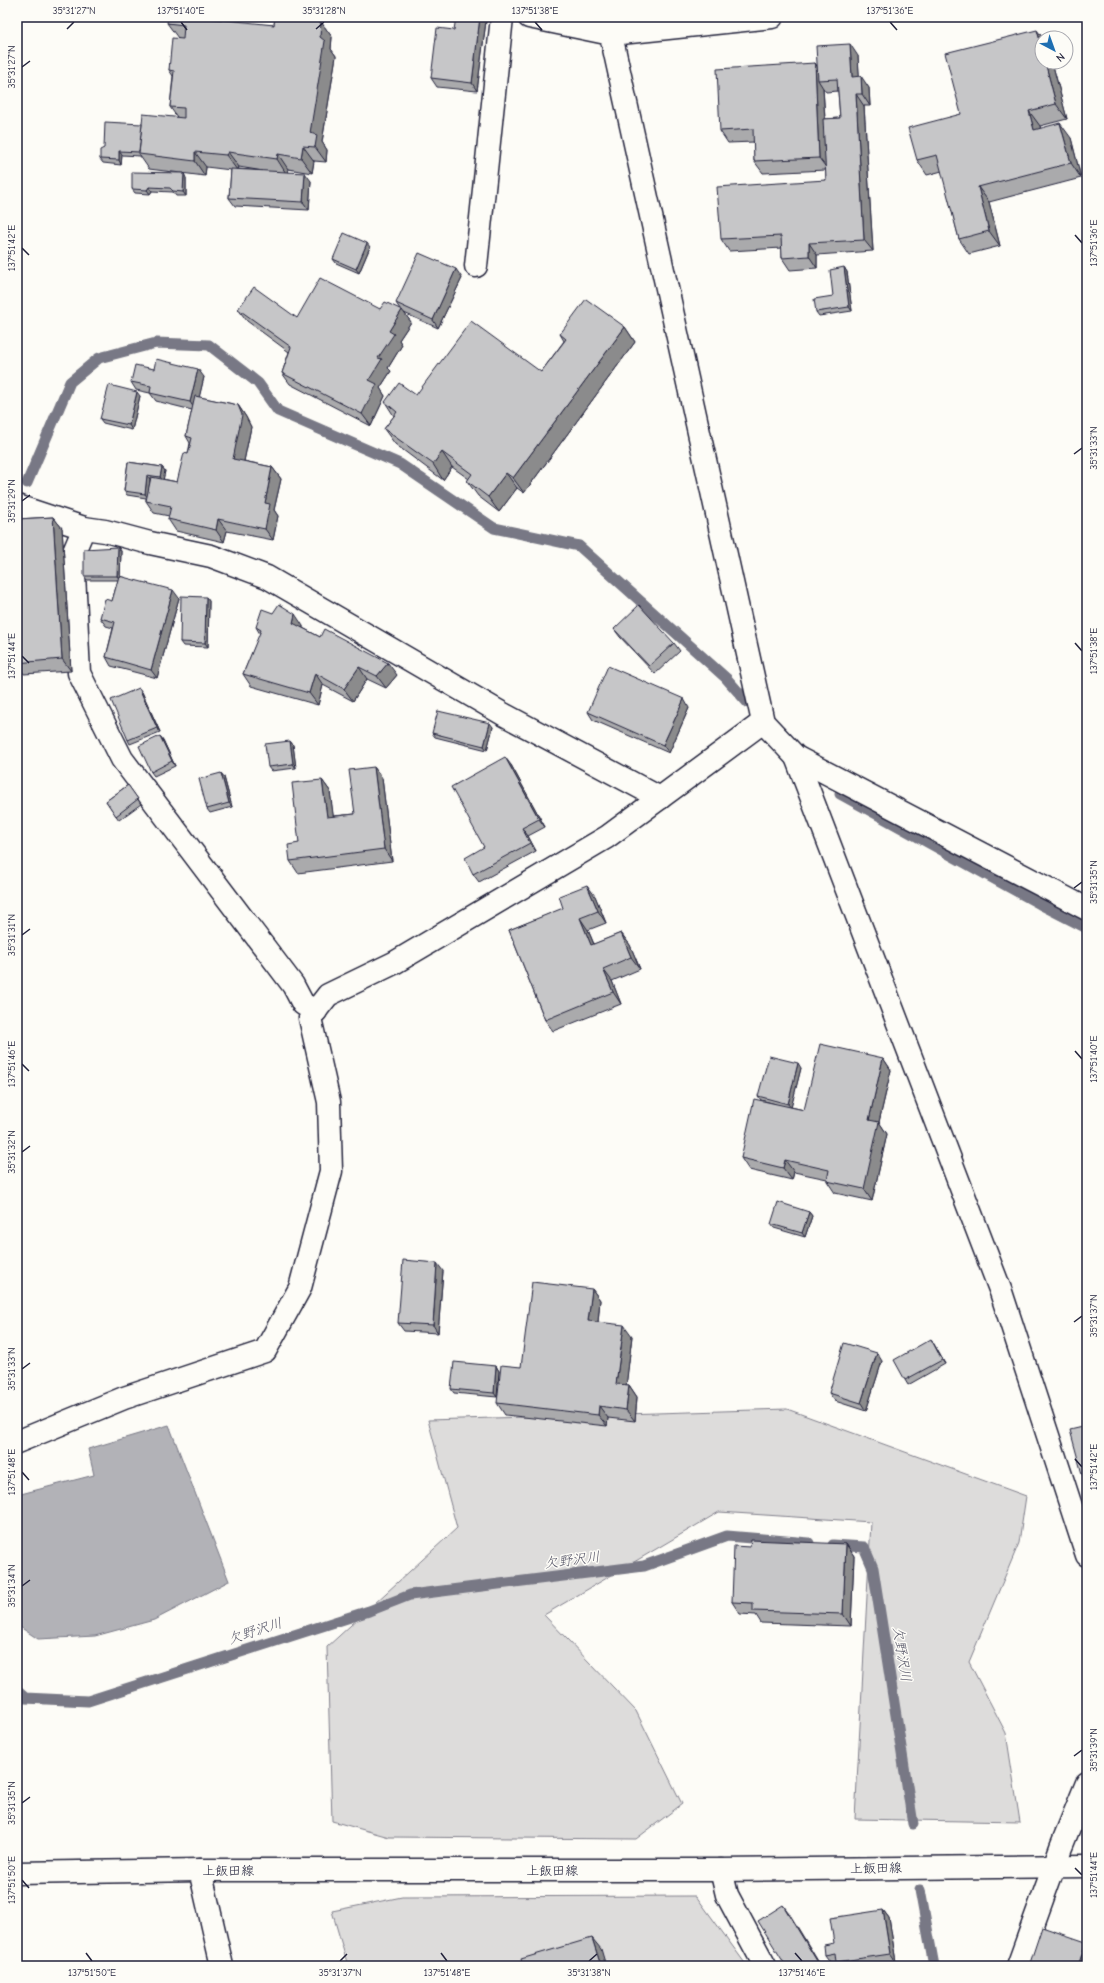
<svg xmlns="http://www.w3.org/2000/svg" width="1104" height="1983" font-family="'Comic Neue','Klee One',sans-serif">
  <rect width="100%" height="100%" fill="#fdfcf7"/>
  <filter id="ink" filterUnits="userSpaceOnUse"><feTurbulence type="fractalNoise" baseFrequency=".025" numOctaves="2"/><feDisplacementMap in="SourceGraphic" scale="8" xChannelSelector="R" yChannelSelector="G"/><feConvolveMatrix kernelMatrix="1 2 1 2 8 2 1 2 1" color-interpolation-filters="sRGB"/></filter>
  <g filter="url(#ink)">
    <g fill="#dddcdb" stroke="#807f8b">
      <path d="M787,1409L1026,1496L1019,1543L969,1662L1006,1733L1020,1822L855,1819L871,1522L719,1512L544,1615L636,1711L682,1804L636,1839L389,1837L332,1821L327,1647L457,1528L428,1420Z"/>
      <path d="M696,1896L747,1966H348L332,1911L402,1897Z"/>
    </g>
    <path fill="#b2b2b7" stroke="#787885" d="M169,1425L229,1581L154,1620L95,1636L38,1639L17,1625V1495L94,1475L88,1449Z"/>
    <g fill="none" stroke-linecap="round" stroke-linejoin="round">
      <g stroke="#787885" stroke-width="11">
        <path d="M27,483L70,382L99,358L156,343L209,345L258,383L278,411L400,464L494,528L579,546L726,678L748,703"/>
        <path d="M840,794L1040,904L1087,928"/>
        <path d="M833,1545L864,1547L873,1568L913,1824"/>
        <path d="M17,1691L25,1698L88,1701L369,1611L410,1595L644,1566L727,1536L809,1543"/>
        <path d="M920,1890L934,1966"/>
      </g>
      <defs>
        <g id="minor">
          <path d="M529,17L611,34L772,17"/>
          <path d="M607,17L763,722L796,757L1087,909"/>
          <path d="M476,266L502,17"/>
          <path d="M17,506L84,528L105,531L150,543L211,556L267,577L503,714L660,798"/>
          <path d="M84,528L73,554L79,673L122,759L293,985L303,1004L316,1011"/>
          <path d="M796,757L1001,1292L1087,1555"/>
          <path d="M17,1442L124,1398L265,1351L300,1288L331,1171L329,1102L310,1018L328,995L394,963L607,837L763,722"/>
          <path d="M200,1870L222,1966"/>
          <path d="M721,1870L727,1895L765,1966"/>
          <path d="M1018,1966L1061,1847L1087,1783"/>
        </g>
        <path id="major" d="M17,1873L200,1870H721L1087,1866"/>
      </defs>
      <use href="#minor" stroke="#22223b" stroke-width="25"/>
      <use href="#major" stroke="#22223b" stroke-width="25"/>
      <use href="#minor" stroke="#fdfcf7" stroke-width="22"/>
      <use href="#major" stroke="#fdfcf7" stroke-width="22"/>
    </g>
    <g fill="#aaaaac" stroke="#22223b" fill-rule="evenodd">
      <path d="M275,17H293L295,19L321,22L332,37L331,49L336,56L322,142L327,150L326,162L314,161L312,173L288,169V172L311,181L309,210L235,206L229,198L231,170L206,167L205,176L149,169L140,156L122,155L121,165L103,163L100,159L104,148L142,124L177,117L170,107L173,76L169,70L178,38L167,23L274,25ZM239,167L263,171L238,169Z"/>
      <path d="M486,21L477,91L437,87L431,78L454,30Z"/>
      <path d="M858,56L859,76L869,88L870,106H864L873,251L817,255V268L790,270L782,258V248L729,251L721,239L826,180V170L763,173L754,161V142L728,143L720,131L815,63L817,67ZM823,88L826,92L838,91L840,118L825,119Z"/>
      <path d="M1042,62H1052L1067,119L1040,126V128L1071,138L1081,178L989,202L1000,246L969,254L959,239L942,171L927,175L917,160L961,114Z"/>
      <path d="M186,178V196H176L173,192L152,191L150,194L135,193L132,189Z"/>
      <path d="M370,247L359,273L336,263L333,259Z"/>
      <path d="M844,267L847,272L852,311L819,316L816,312L833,296Z"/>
      <path d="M462,278L438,328L404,313L411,322L399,340L402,345L388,368L391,371L380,388L385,396L371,426L290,384L282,373L289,352L247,321L238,309L297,318L380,309H400L396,303Z"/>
      <path d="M625,327L635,342L524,493L517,488L499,512L478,496L467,481L469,479L452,467L443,480L395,444L384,429L394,416L385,402L416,395L541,372L564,341L560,334Z"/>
      <path d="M154,369L204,377L199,397L238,405L246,417L251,427L244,461L272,467L281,479L274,510L278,516L273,540L227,531L224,542L176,531L168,519L169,516L154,513L146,501V498L127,495L124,491L128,462L162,467L165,471L163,479L177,482L188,454L190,443L186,436L192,410L156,401L150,393L136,390L131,382Z"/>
      <path d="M140,396L132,430L103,423L100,419Z"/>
      <path d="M53,517L62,528L71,671L24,674L17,665V519Z"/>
      <path d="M118,547L121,551L120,576L179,598L157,678L111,666L106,657L113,628L106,626L100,618L112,601L118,580H87L84,576Z"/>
      <path d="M206,597L209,601L208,647L183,646L180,642Z"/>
      <path d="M303,626V628L320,637L397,675L386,688L367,679L353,701L323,685L318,705L251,686L243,674L260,634L256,627Z"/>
      <path d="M614,629L674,643L680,651L655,674L620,637Z"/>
      <path d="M142,692L160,732L130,744L128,740Z"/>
      <path d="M689,708L669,753L593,720L588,712Z"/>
      <path d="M493,727L487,750L435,737L432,733Z"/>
      <path d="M160,736L163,740L175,766L154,776L151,772Z"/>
      <path d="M290,741L293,745L296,768L271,771L268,767Z"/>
      <path d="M511,765L545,827L528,836L536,851L479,882L473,874L484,847Z"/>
      <path d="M374,767L382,778L392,861L298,873L290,861L299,843L322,780L330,791L333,816L355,814Z"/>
      <path d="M221,773L224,777L232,807L210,813L207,809Z"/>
      <path d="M128,785L141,804L119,820L106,801Z"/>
      <path d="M595,896L606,923L588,930L594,944L621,933L630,945L640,969L612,981L621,1004L553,1031L545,1020L509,930Z"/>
      <path d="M883,1058L891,1070L879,1122L887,1134L872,1201L835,1193L827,1181V1179L794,1172L792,1180L749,1170L741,1158L776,1104L761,1100L758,1096L801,1068L791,1107L804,1110Z"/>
      <path d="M809,1212L812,1216L805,1237L774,1228L771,1224Z"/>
      <path d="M443,1271L438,1333L404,1331L398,1323Z"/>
      <path d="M592,1289L600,1300L598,1322L632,1336L626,1385H629L637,1397L635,1421L608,1418L607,1426L505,1415L497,1403L521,1367Z"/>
      <path d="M931,1339L945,1364L908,1385L905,1380Z"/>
      <path d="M882,1361L866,1411L835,1401L829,1393Z"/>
      <path d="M496,1366L499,1371L497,1397L454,1393L451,1389Z"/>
      <path d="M1087,1426V1481L1082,1474Z"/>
      <path d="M846,1544L854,1556L851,1626L761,1623L756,1615L740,1614L732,1602L750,1547Z"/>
      <path d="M883,1910L889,1918L896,1962L867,1966H839L836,1962L831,1963L825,1955L834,1943Z"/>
    </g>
    <g fill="#8b8b8c" stroke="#22223b">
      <path d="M480,17H483L486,21L477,91L472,83Z"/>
      <path d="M321,22L332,37L331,49L336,56L322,142L327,150L326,162L315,147L310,133Z"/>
      <path d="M1037,30L1043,38H1042V49Z"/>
      <path d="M850,44L858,56L860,88L852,77Z"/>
      <path d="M1045,62H1052L1067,119L1056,104Z"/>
      <path d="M815,63L823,75L818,80L823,88L828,170L819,158Z"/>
      <path d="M861,76L869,88L870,106L862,94Z"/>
      <path d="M856,94L864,106L873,251L864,240Z"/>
      <path d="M1029,111L1040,126L1044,145L1034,130Z"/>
      <path d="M1060,123L1071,138L1081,178L1071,163Z"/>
      <path d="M303,146L314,161L312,173L301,158Z"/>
      <path d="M119,151L122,155L121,165L119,160Z"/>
      <path d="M195,152L206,167L205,176L195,161Z"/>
      <path d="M228,152L239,167L237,170L226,155Z"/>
      <path d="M278,154L288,169L287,175L277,159Z"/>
      <path d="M184,173L186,178V196L183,192Z"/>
      <path d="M305,173L311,181L309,210L303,202Z"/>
      <path d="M149,187L152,191L150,194L147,190Z"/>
      <path d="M978,187L989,202L1000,246L989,231Z"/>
      <path d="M367,243L370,247L359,273L356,269Z"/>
      <path d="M809,243L817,255V268L809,256Z"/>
      <path d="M844,267L847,272L852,311L849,307Z"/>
      <path d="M456,269L462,278L438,328L433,320Z"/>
      <path d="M402,310L411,322L399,340L402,345L388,368L391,371L380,388L385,396L371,426L362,414L369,380L389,331Z"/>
      <path d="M625,327L635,342L524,493L513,478Z"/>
      <path d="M198,369L204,377L196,411L190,402Z"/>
      <path d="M137,392L140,396L132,430L129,425Z"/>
      <path d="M238,405L246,417L251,427L242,471L233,459Z"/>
      <path d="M442,452L452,467L443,480L433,464Z"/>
      <path d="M162,467L165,471L163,481L160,477Z"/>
      <path d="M272,467L281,479L274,510L278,516L273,540L265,529V503Z"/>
      <path d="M506,473L517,488L499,512L488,497Z"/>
      <path d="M147,475L150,479L148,498L145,494Z"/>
      <path d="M53,517L62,528L71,671L62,659Z"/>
      <path d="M218,519L227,531L224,542L216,530Z"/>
      <path d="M118,547L121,551L120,580L117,576Z"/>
      <path d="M173,590L179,598L157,678L151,670Z"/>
      <path d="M206,597L209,601L208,647L205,643Z"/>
      <path d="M295,614L303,626L301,635L293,623Z"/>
      <path d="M388,663L397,675L386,688L377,676Z"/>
      <path d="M359,667L367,679L353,701L344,689Z"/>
      <path d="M315,673L323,685L318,705L309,693Z"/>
      <path d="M139,688L142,692L160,732L157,728Z"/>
      <path d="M684,699L689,708L669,753L663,745Z"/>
      <path d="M490,723L493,727L487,750L484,746Z"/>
      <path d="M160,736L163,740L175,766L172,761Z"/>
      <path d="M290,741L293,745L296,768L293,764Z"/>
      <path d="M505,757L511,765L545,827L539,819Z"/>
      <path d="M374,767L382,778L392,861L384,849Z"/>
      <path d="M221,773L224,777L232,807L229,803Z"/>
      <path d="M322,780L330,791L335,829L327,817Z"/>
      <path d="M522,828L528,836L536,851L530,843Z"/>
      <path d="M587,885L595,896L606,923L598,911Z"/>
      <path d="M580,918L588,930L599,957L591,945Z"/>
      <path d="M621,933L630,945L640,969L631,957Z"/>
      <path d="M603,969L612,981L621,1004L613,992Z"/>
      <path d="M883,1058L891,1070L879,1122L887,1134L872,1201L864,1189L869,1120Z"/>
      <path d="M798,1063L801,1068L791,1108L788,1104Z"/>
      <path d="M785,1160L794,1172L792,1180L783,1168Z"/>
      <path d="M809,1212L812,1216L805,1237L802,1233Z"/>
      <path d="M437,1263L443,1271L438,1333L433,1325Z"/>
      <path d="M592,1289L600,1300L597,1333L588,1321Z"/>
      <path d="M624,1325L632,1336L625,1396L616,1384Z"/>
      <path d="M931,1339L934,1344L945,1364L942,1360Z"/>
      <path d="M877,1353L882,1361L866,1411L861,1403Z"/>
      <path d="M496,1366L499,1371L497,1397L494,1393Z"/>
      <path d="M629,1385L637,1397L635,1421L626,1410Z"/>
      <path d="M599,1406L608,1418L607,1426L598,1415Z"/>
      <path d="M846,1544L854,1556L851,1626L843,1614Z"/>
      <path d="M783,1905L789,1913L821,1966H820Z"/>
      <path d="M883,1910L889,1918L896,1962L890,1954Z"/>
      <path d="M592,1938L601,1949L606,1966H601Z"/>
      <path d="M1086,1942L1087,1943V1964L1086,1966H1078Z"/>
    </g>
    <g fill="#c6c6c8" stroke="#22223b">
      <path d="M168,17H197L274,25L275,17H292L293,19L321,22L320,37L325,41L310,133L317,135L315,147L303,146L301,158L278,154L277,159L228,152L226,155L195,152V161L139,154L143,114L184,118V108L170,107L174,71L169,70L172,38L183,39L184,25L167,23Z"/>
      <path d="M456,17H480L472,83L431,78L437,28L454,30Z"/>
      <path d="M1037,30L1042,49V62H1045L1056,104L1029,111L1034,130L1060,123L1071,163L978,187L989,231L959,239L937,155L917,160L908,128L961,114L945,53Z"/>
      <path d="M850,44L852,77L861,76L862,94H856L864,240L809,243V256L782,258L781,236L721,239L717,187L826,180L823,119L840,118L837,79L818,80L816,46Z"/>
      <path d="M815,63L819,158L754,161L753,129L720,131L717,69Z"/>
      <path d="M105,122L142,124L139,152L119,151V160L100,159V150L104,148Z"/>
      <path d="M231,169L305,173L303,202L229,198Z"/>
      <path d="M132,172L184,173L183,192L173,191L170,188L149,187L147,190L132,189Z"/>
      <path d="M344,233L367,243L356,269L333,259Z"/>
      <path d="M419,253L456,269L433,320L396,303Z"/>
      <path d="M844,267L849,307L816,312L814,299L833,296L830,270Z"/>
      <path d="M320,278L380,309L385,302L402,310L389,331L394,334L378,358L382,359L369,380L377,384L362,414L282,373L291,347L238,309L254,287L297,318Z"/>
      <path d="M586,299L625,327L513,478L506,473L488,497L467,481L472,474L442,452L433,464L384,429L397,412L385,402L399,383L416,395L471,321L541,372L566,339L560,334Z"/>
      <path d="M156,359L198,369L190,402L150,393L151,386L131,382L135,365L154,369Z"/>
      <path d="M109,385L137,392L129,425L100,419Z"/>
      <path d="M195,396L238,405L242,415L233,459L272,467L265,503L270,504L265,529L218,519L216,530L168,519L171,506L146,501L151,477L177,482L184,453L188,454L192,438L186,436Z"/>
      <path d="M128,462L162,467L160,477L147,475L145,494L124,491Z"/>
      <path d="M53,517L62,659L17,663V519Z"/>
      <path d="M118,547L117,576H84V549Z"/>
      <path d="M119,576L173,590L151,670L106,657L115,622L100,618L105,599L112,601Z"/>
      <path d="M181,596L206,597L205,643L180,642Z"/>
      <path d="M279,604L295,614L293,623L320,637L324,629L388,663L377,676L359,667L344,689L315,673L309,693L243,674L261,630L256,627L262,609L273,613Z"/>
      <path d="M639,605L674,643L649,666L614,629Z"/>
      <path d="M608,666L684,699L663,745L588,712Z"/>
      <path d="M139,688L157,728L128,740L111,700Z"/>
      <path d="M438,711L490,723L484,746L432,733Z"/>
      <path d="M160,736L172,761L151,772L139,746Z"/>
      <path d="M290,741L293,764L268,767L265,744Z"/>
      <path d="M505,757L539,819L522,828L530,843L473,874L465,858L484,847L451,787Z"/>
      <path d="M374,767L384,849L290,861L288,845L299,843L292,783L322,780L327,817L355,814L349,770Z"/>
      <path d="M221,773L229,803L207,809L199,779Z"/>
      <path d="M128,785L138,799L116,816L106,801Z"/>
      <path d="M587,885L598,911L580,918L591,945L621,933L631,957L603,969L613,992L545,1020L509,930L563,908L559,896Z"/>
      <path d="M820,1044L883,1058L869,1120L879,1122L864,1189L827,1181L829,1170L785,1160L783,1168L741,1158L754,1099L804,1110Z"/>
      <path d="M769,1056L798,1063L788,1104L758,1096Z"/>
      <path d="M778,1202L809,1212L802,1233L771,1224Z"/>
      <path d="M403,1260L437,1263L433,1325L398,1323Z"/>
      <path d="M532,1282L592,1289L588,1321L624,1325L616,1384L629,1385L626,1410L599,1406L598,1415L497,1403L501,1365L521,1367Z"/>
      <path d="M931,1339L942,1360L905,1380L894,1360Z"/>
      <path d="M844,1343L877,1353L861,1403L829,1393Z"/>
      <path d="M454,1362L496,1366L494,1393L451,1389Z"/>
      <path d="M1087,1426V1472L1082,1474L1070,1430Z"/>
      <path d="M751,1540L846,1544L843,1614L753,1611V1603L732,1602L734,1546L750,1547Z"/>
      <path d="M783,1905L820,1966H786L758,1921Z"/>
      <path d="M883,1910L890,1954L836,1962L835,1953L825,1955L824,1945L834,1943L830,1918Z"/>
      <path d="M1042,1927L1086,1942L1078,1966H1029Z"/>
      <path d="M592,1938L601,1966H523L521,1959Z"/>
    </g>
  </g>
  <path fill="none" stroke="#22223b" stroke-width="1.5" d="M181,22L187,30M535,22L542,30M890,22L897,30M67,29L74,22M316,29L324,22M22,67L30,61M1075,235L1082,243M22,248L29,255M1074,454L1082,448M22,501L30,495M1075,643L1082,651M22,656L29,663M1074,888L1082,882M22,935L30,929M1075,1051L1082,1059M22,1064L29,1071M22,1152L30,1146M1074,1322L1082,1316M22,1369L30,1363M1075,1459L1082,1467M22,1472L29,1480M22,1586L30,1580M1074,1756L1082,1750M22,1803L30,1797M1075,1868L1082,1875M22,1880L29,1888M86,1953L92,1961M441,1953L447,1961M795,1953L802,1961M340,1961L347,1954M589,1961L597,1954"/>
  <g text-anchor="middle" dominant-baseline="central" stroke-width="3" stroke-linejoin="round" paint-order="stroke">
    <g font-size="13" fill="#22223b" stroke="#fdfcf7">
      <text transform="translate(876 1868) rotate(-1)">上飯田線</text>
      <text x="228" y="1870">上飯田線</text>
      <text x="552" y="1870">上飯田線</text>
    </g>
    <g font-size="14" font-style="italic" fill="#545466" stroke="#fdfcf7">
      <text transform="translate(572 1560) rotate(-7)">欠野沢川</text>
      <text transform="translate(255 1631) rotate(-18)">欠野沢川</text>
      <text transform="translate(902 1654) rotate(81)">欠野沢川</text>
    </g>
  </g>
  <rect width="1104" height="1983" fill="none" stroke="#fdfcf7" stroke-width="44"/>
  <g transform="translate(1054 50) rotate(139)"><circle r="19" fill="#fdfcf7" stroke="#a5a5ac"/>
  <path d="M0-3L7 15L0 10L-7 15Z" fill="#1f6fb2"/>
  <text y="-6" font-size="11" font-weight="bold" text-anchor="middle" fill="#22223b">N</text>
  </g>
  <rect x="22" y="22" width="1060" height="1939" fill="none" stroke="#22223b" stroke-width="1.5"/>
  <g font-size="10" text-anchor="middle" fill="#22223b">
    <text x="74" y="14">35°31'27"N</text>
    <text x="181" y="14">137°51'40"E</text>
    <text x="324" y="14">35°31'28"N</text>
    <text x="535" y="14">137°51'38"E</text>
    <text x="890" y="14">137°51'36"E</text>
    <text transform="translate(11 67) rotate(-90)" y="4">35°31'27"N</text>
    <text transform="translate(1093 243) rotate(-90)" y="4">137°51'36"E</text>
    <text transform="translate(11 248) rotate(-90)" y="4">137°51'42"E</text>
    <text transform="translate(1093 448) rotate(-90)" y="4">35°31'33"N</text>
    <text transform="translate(11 501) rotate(-90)" y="4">35°31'29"N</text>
    <text transform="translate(1093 651) rotate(-90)" y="4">137°51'38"E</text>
    <text transform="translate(11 656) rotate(-90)" y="4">137°51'44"E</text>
    <text transform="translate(1093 882) rotate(-90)" y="4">35°31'35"N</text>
    <text transform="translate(11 935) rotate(-90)" y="4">35°31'31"N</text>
    <text transform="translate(1093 1059) rotate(-90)" y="4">137°51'40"E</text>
    <text transform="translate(11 1064) rotate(-90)" y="4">137°51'46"E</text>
    <text transform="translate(11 1152) rotate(-90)" y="4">35°31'32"N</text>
    <text transform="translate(1093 1316) rotate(-90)" y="4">35°31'37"N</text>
    <text transform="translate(11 1369) rotate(-90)" y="4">35°31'33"N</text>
    <text transform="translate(1093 1467) rotate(-90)" y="4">137°51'42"E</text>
    <text transform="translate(11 1472) rotate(-90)" y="4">137°51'48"E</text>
    <text transform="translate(11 1586) rotate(-90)" y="4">35°31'34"N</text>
    <text transform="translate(1093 1750) rotate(-90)" y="4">35°31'39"N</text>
    <text transform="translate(11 1803) rotate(-90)" y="4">35°31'35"N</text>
    <text transform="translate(1093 1875) rotate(-90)" y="4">137°51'44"E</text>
    <text transform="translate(11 1880) rotate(-90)" y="4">137°51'50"E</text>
    <text x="92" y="1976">137°51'50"E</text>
    <text x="340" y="1976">35°31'37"N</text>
    <text x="447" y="1976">137°51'48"E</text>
    <text x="589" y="1976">35°31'38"N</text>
    <text x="802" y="1976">137°51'46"E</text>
  </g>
</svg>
